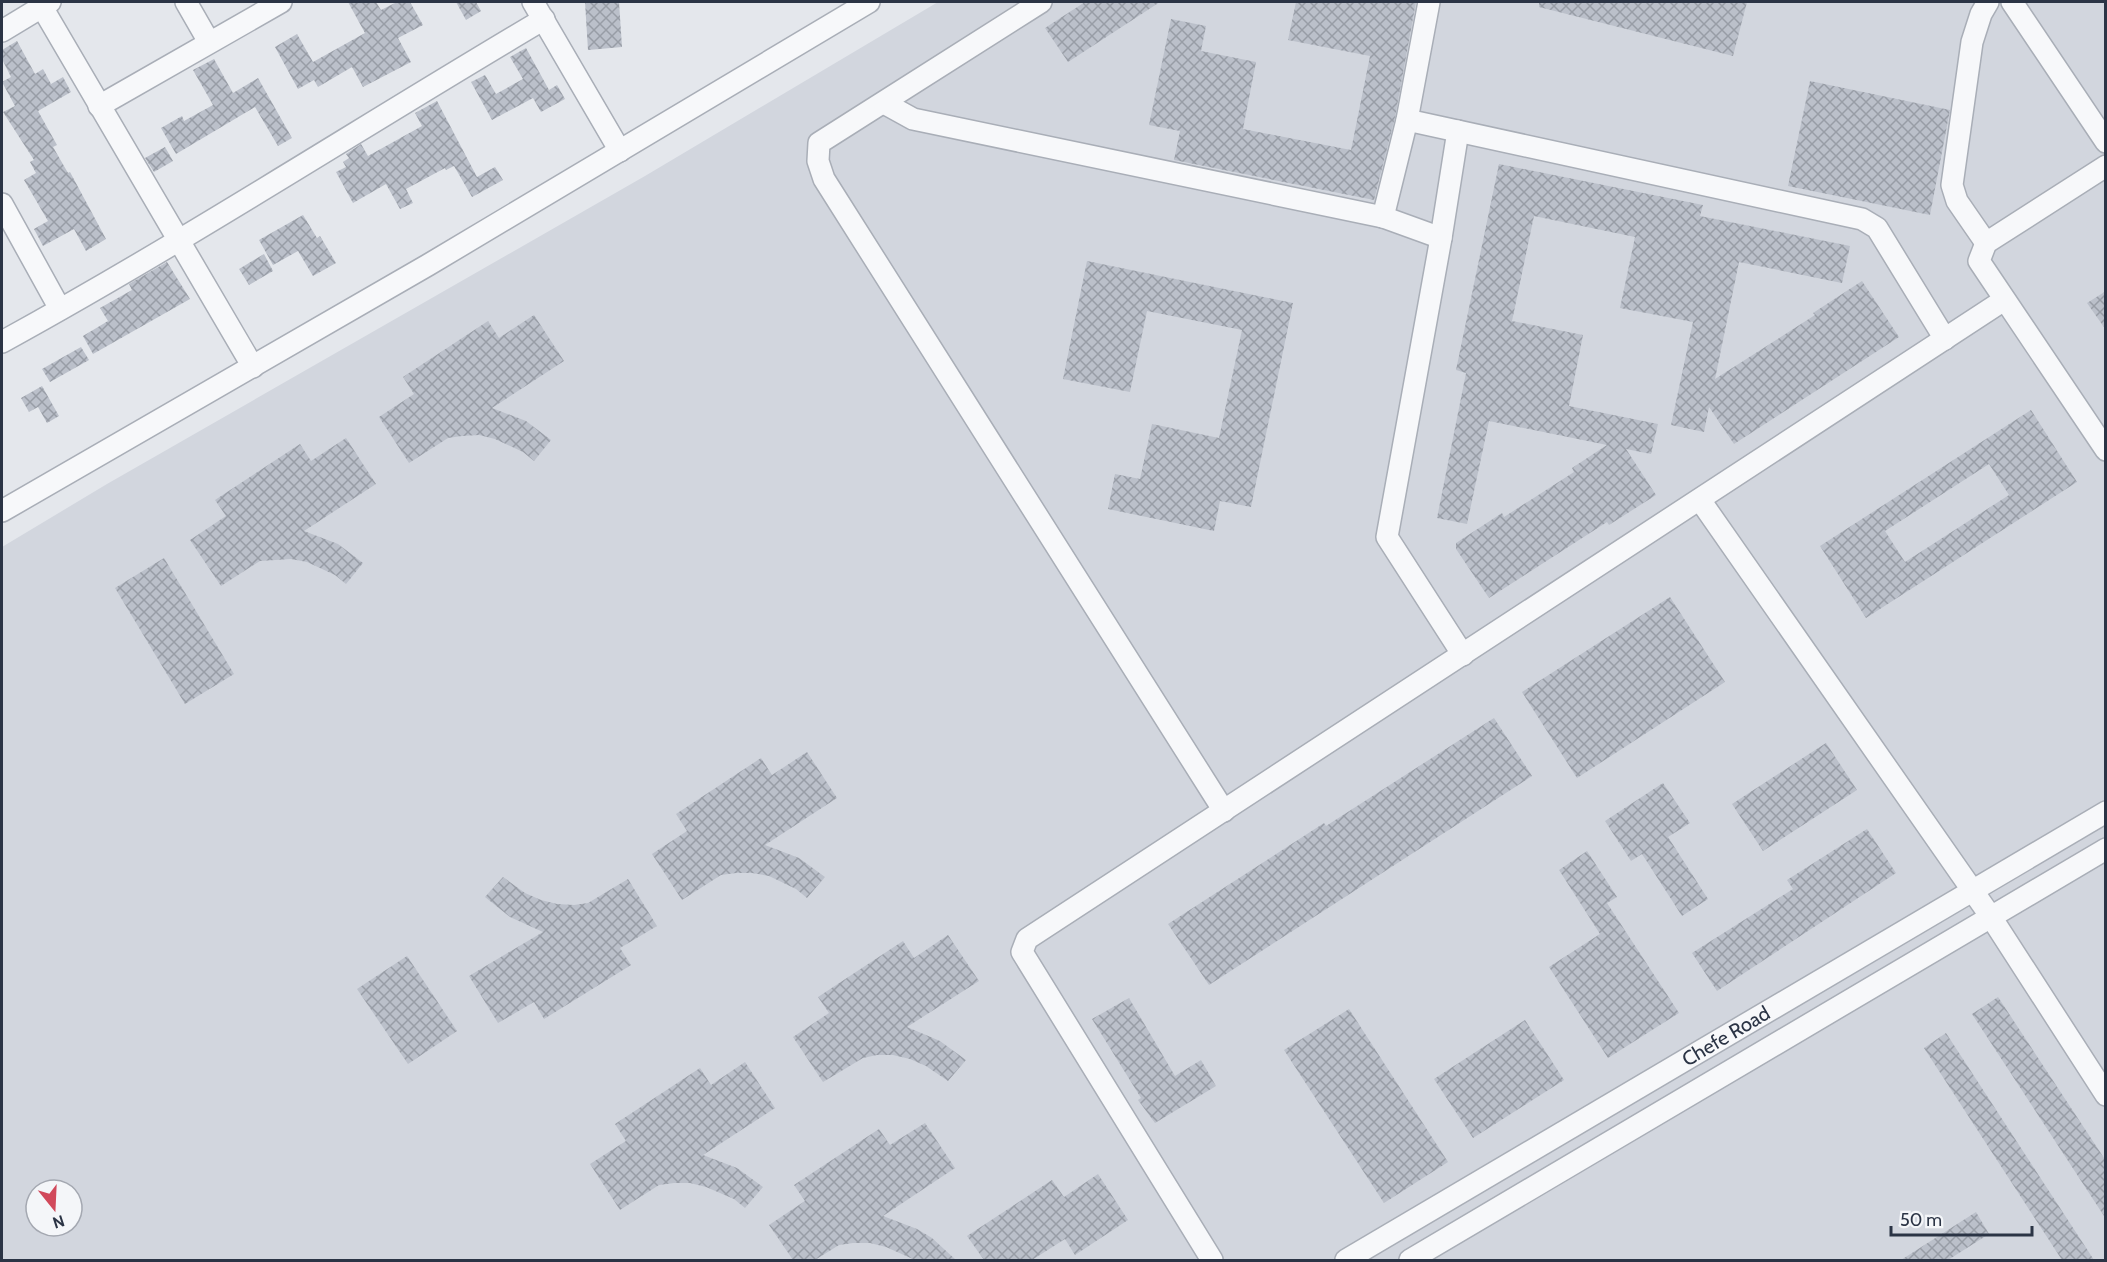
<svg xmlns="http://www.w3.org/2000/svg" width="2107" height="1262" font-family="Cabin,sans-serif">
  <defs>
    <pattern id="building-cross-hatch" width="8" height="8" patternUnits="userSpaceOnUse" patternTransform="scale(1.5)"><rect width="8" height="8" fill="#bbc0ca"/><path d="M0 0l8 8M0 8l8-8" fill="none" stroke="#989da6"/></pattern>
  </defs>
  <rect width="100%" height="100%" fill="#e4e7ec"/>
  <path fill="#d2d6de" fill-rule="evenodd" d="M938,2H2105V1260H2V547L107,484L645,176ZM36,1190H72V1226H36Z"/>
  <g fill="url(#building-cross-hatch)" fill-rule="evenodd">
    <path d="M348,2H376L381,10L397,2H410L423,25L398,38L411,62L363,87L352,67L318,87L314,80L298,89L275,47L297,34L313,62L365,33Z"/>
    <path d="M456,2H476L481,11L466,20Z"/>
    <path d="M585,2H619L622,47L588,50Z"/>
    <path d="M1085,2H1160L1068,62L1045,28Z"/>
    <path d="M1296,2H1416L1395,117L1374,200L1174,160L1180,131L1149,125L1171,19L1206,26L1201,51L1256,62L1243,129L1351,150L1370,56L1288,40Z"/>
    <path d="M1539,2H1747L1733,56L1539,7Z"/>
    <path d="M17,41L35,74L43,69L51,84L63,77L71,92L38,111L57,145L53,147L68,173L70,172L106,239L86,251L74,229L43,246L34,229L48,221L24,180L36,173L30,162L34,160L3,112L15,106L2,82L11,77L2,59V50Z"/>
    <path d="M526,48L549,90L557,85L565,99L541,112L533,98L492,120L471,82L485,75L496,94L523,79L510,57Z"/>
    <path d="M214,59L233,93L258,78L292,138L278,146L255,107L176,154L161,128L182,116L184,121L213,105L193,70Z"/>
    <path d="M1810,81L1950,110L1930,215L1788,186Z"/>
    <path d="M437,101L477,177L495,167L503,180L472,197L454,166L446,170L445,168L406,189L413,203L400,209L386,184L353,203L336,172L346,167L343,162L349,158L346,154L361,144L368,156L422,126L415,113Z"/>
    <path d="M165,147L173,161L154,172L145,158Z"/>
    <path d="M1499,164L1703,205L1700,216L1850,246L1842,283L1739,262L1715,379L1815,315L1813,313L1862,281L1899,337L1734,444L1709,407L1704,432L1671,425L1693,322L1620,308L1635,237L1534,216L1512,321L1583,335L1569,406L1658,424L1651,454L1626,449L1656,495L1609,525L1607,522L1489,598L1456,549V543L1502,513L1504,517L1574,472L1572,468L1607,445L1489,421L1467,524L1437,518L1466,373L1456,370Z"/>
    <path d="M303,215L317,238L320,236L336,263L313,276L298,251L273,265L259,240Z"/>
    <path d="M264,254L273,271L249,285L239,269Z"/>
    <path d="M1087,261L1293,303L1251,507L1220,501L1214,531L1108,509L1115,474L1140,479L1152,424L1219,438L1242,330L1147,311L1130,392L1063,379Z"/>
    <path d="M167,262L190,299L93,354L83,336L108,321L100,308L132,290L129,284Z"/>
    <path d="M2106,291V330L2087,303Z"/>
    <path d="M534,315L564,361L492,408L526,421L551,440L534,461L523,452L495,439L479,435L462,436L448,438L409,463L379,417L414,394L403,377L488,321L499,338Z"/>
    <path d="M81,347L89,360L50,382L42,369Z"/>
    <path d="M42,386L59,416L47,423L38,407L29,412L21,398Z"/>
    <path d="M2031,410L2077,482L1866,618L1820,546ZM1989,464L2009,495L1905,562L1885,531Z"/>
    <path d="M346,438L376,484L304,531L338,544L363,563L346,584L335,575L307,562L291,559L260,561L221,586L190,540L226,516L215,500L300,444L311,461Z"/>
    <path d="M164,558L234,674L185,704L115,588Z"/>
    <path d="M1670,597L1725,682L1577,778L1522,692Z"/>
    <path d="M1494,718L1532,776L1209,985L1168,924L1324,823L1326,826Z"/>
    <path d="M1826,743L1857,790L1763,851L1732,804Z"/>
    <path d="M807,752L837,798L765,845L799,858L825,877L807,898L796,889L769,876L752,873H736L721,875L682,900L652,854L687,831L676,814L761,758L772,775Z"/>
    <path d="M1663,783L1690,823L1668,837L1708,899L1682,916L1642,854L1631,861L1605,821Z"/>
    <path d="M1867,829L1896,873L1717,991L1692,953L1793,889L1787,880Z"/>
    <path d="M1587,851L1617,897L1607,903L1679,1013L1608,1058L1549,967L1600,934L1559,870Z"/>
    <path d="M503,877L525,893L541,900L557,904L574,905L588,903L628,879L657,926L620,948L631,965L544,1019L534,1002L498,1023L469,976L543,932L510,917L485,897Z"/>
    <path d="M948,935L979,981L907,1027L940,1041L966,1060L948,1081L926,1066L910,1059L893,1055H877L863,1058L823,1082L793,1037L829,1013L818,997L903,941L914,958Z"/>
    <path d="M407,956L457,1031L408,1064L357,989Z"/>
    <path d="M1998,997L2106,1161V1219L1972,1014Z"/>
    <path d="M1129,998L1175,1076L1201,1060L1216,1086L1155,1123L1138,1100L1141,1098L1092,1019Z"/>
    <path d="M1349,1009L1448,1162L1384,1203L1284,1050Z"/>
    <path d="M1525,1020L1564,1080L1473,1138L1434,1079Z"/>
    <path d="M1946,1033L2094,1260H2062L1924,1048Z"/>
    <path d="M745,1062L775,1108L703,1155L737,1168L763,1187L745,1208L734,1199L706,1187L690,1183H674L659,1185L620,1210L590,1164L626,1141L615,1124L700,1068L711,1085Z"/>
    <path d="M925,1123L955,1168L883,1216L917,1229L932,1238L956,1260H915L886,1247L870,1243H853L839,1245L815,1260H793L769,1225L805,1201L794,1185L879,1129L890,1145Z"/>
    <path d="M1098,1174L1128,1220L1075,1255L1065,1239L1032,1260H984L967,1236L1052,1180L1064,1197Z"/>
    <path d="M1976,1212L1989,1234L1948,1260H1901Z"/>
  </g>
  <g fill="none" stroke-linecap="round" stroke-linejoin="round">
    <defs>
      <g id="minor">
        <path d="M186,2L209,42"/>
        <path d="M533,2L620,151"/>
        <path d="M1041,2L819,143L818,161L824,179L1224,811"/>
        <path d="M2012,2L2106,142"/>
        <path d="M42,7L253,367"/>
        <path d="M2,31L50,2"/>
        <path d="M884,103L913,119L1383,217L1441,238"/>
        <path d="M99,106L281,2"/>
        <path d="M1407,120L1862,219L1877,228L1945,339"/>
        <path d="M1458,131L1441,238L1387,537L1463,655"/>
        <path d="M2106,166L1986,243L1979,261L2106,450"/>
        <path d="M2,204L60,309"/>
        <path d="M1383,217L1407,120L1429,2"/>
        <path d="M1986,243L1957,201L1952,185L1972,42L1981,14L1988,2"/>
        <path d="M2,342C186,241 363,126 544,19"/>
        <path d="M1700,500L1991,917L2106,1095"/>
        <path d="M2,511L428,265L869,2"/>
        <path d="M1212,1260L1022,952L1027,939L2004,300"/>
        <path id="s1" d="M1346,1260L2106,812"/>
        <path d="M1410,1260L2106,849"/>
      </g>
    </defs>
    <use href="#minor" stroke="#a9aeb7" stroke-width="24"/>
    <use href="#minor" stroke="#f7f8fa" stroke-width="21"/>
  </g>
  <g text-anchor="middle" dominant-baseline="central" stroke-width="6" stroke-linejoin="round" paint-order="stroke">
    <g font-size="20" fill="#2b3445" stroke="#f4f6f9">
      <text stroke="none"><textPath href="#s1" startOffset="441">Chefe Road</textPath></text>
    </g>
  </g>
  <rect width="2107" height="1262" fill="none" stroke="#2b3445" stroke-width="6"/>
  <g transform="translate(54 1208) rotate(162)"><circle r="28" fill="#f4f6f9" stroke="#a4a8b1" stroke-width="1.5"/>
  <path d="M0-4.5L10 22L0 15L-10 22Z" fill="#d1495b"/>
  <text y="-9" font-size="16" font-weight="bold" text-anchor="middle" fill="#2b3445">N</text>
  </g>
  <path d="M1891 1226v9h141v-9" fill="none" stroke="#2b3445" stroke-width="3"/>
  <text x="1900" y="1226" font-size="18" fill="#2b3445" stroke="#f4f6f9" stroke-width="4.5" paint-order="stroke">50 m</text>
</svg>
